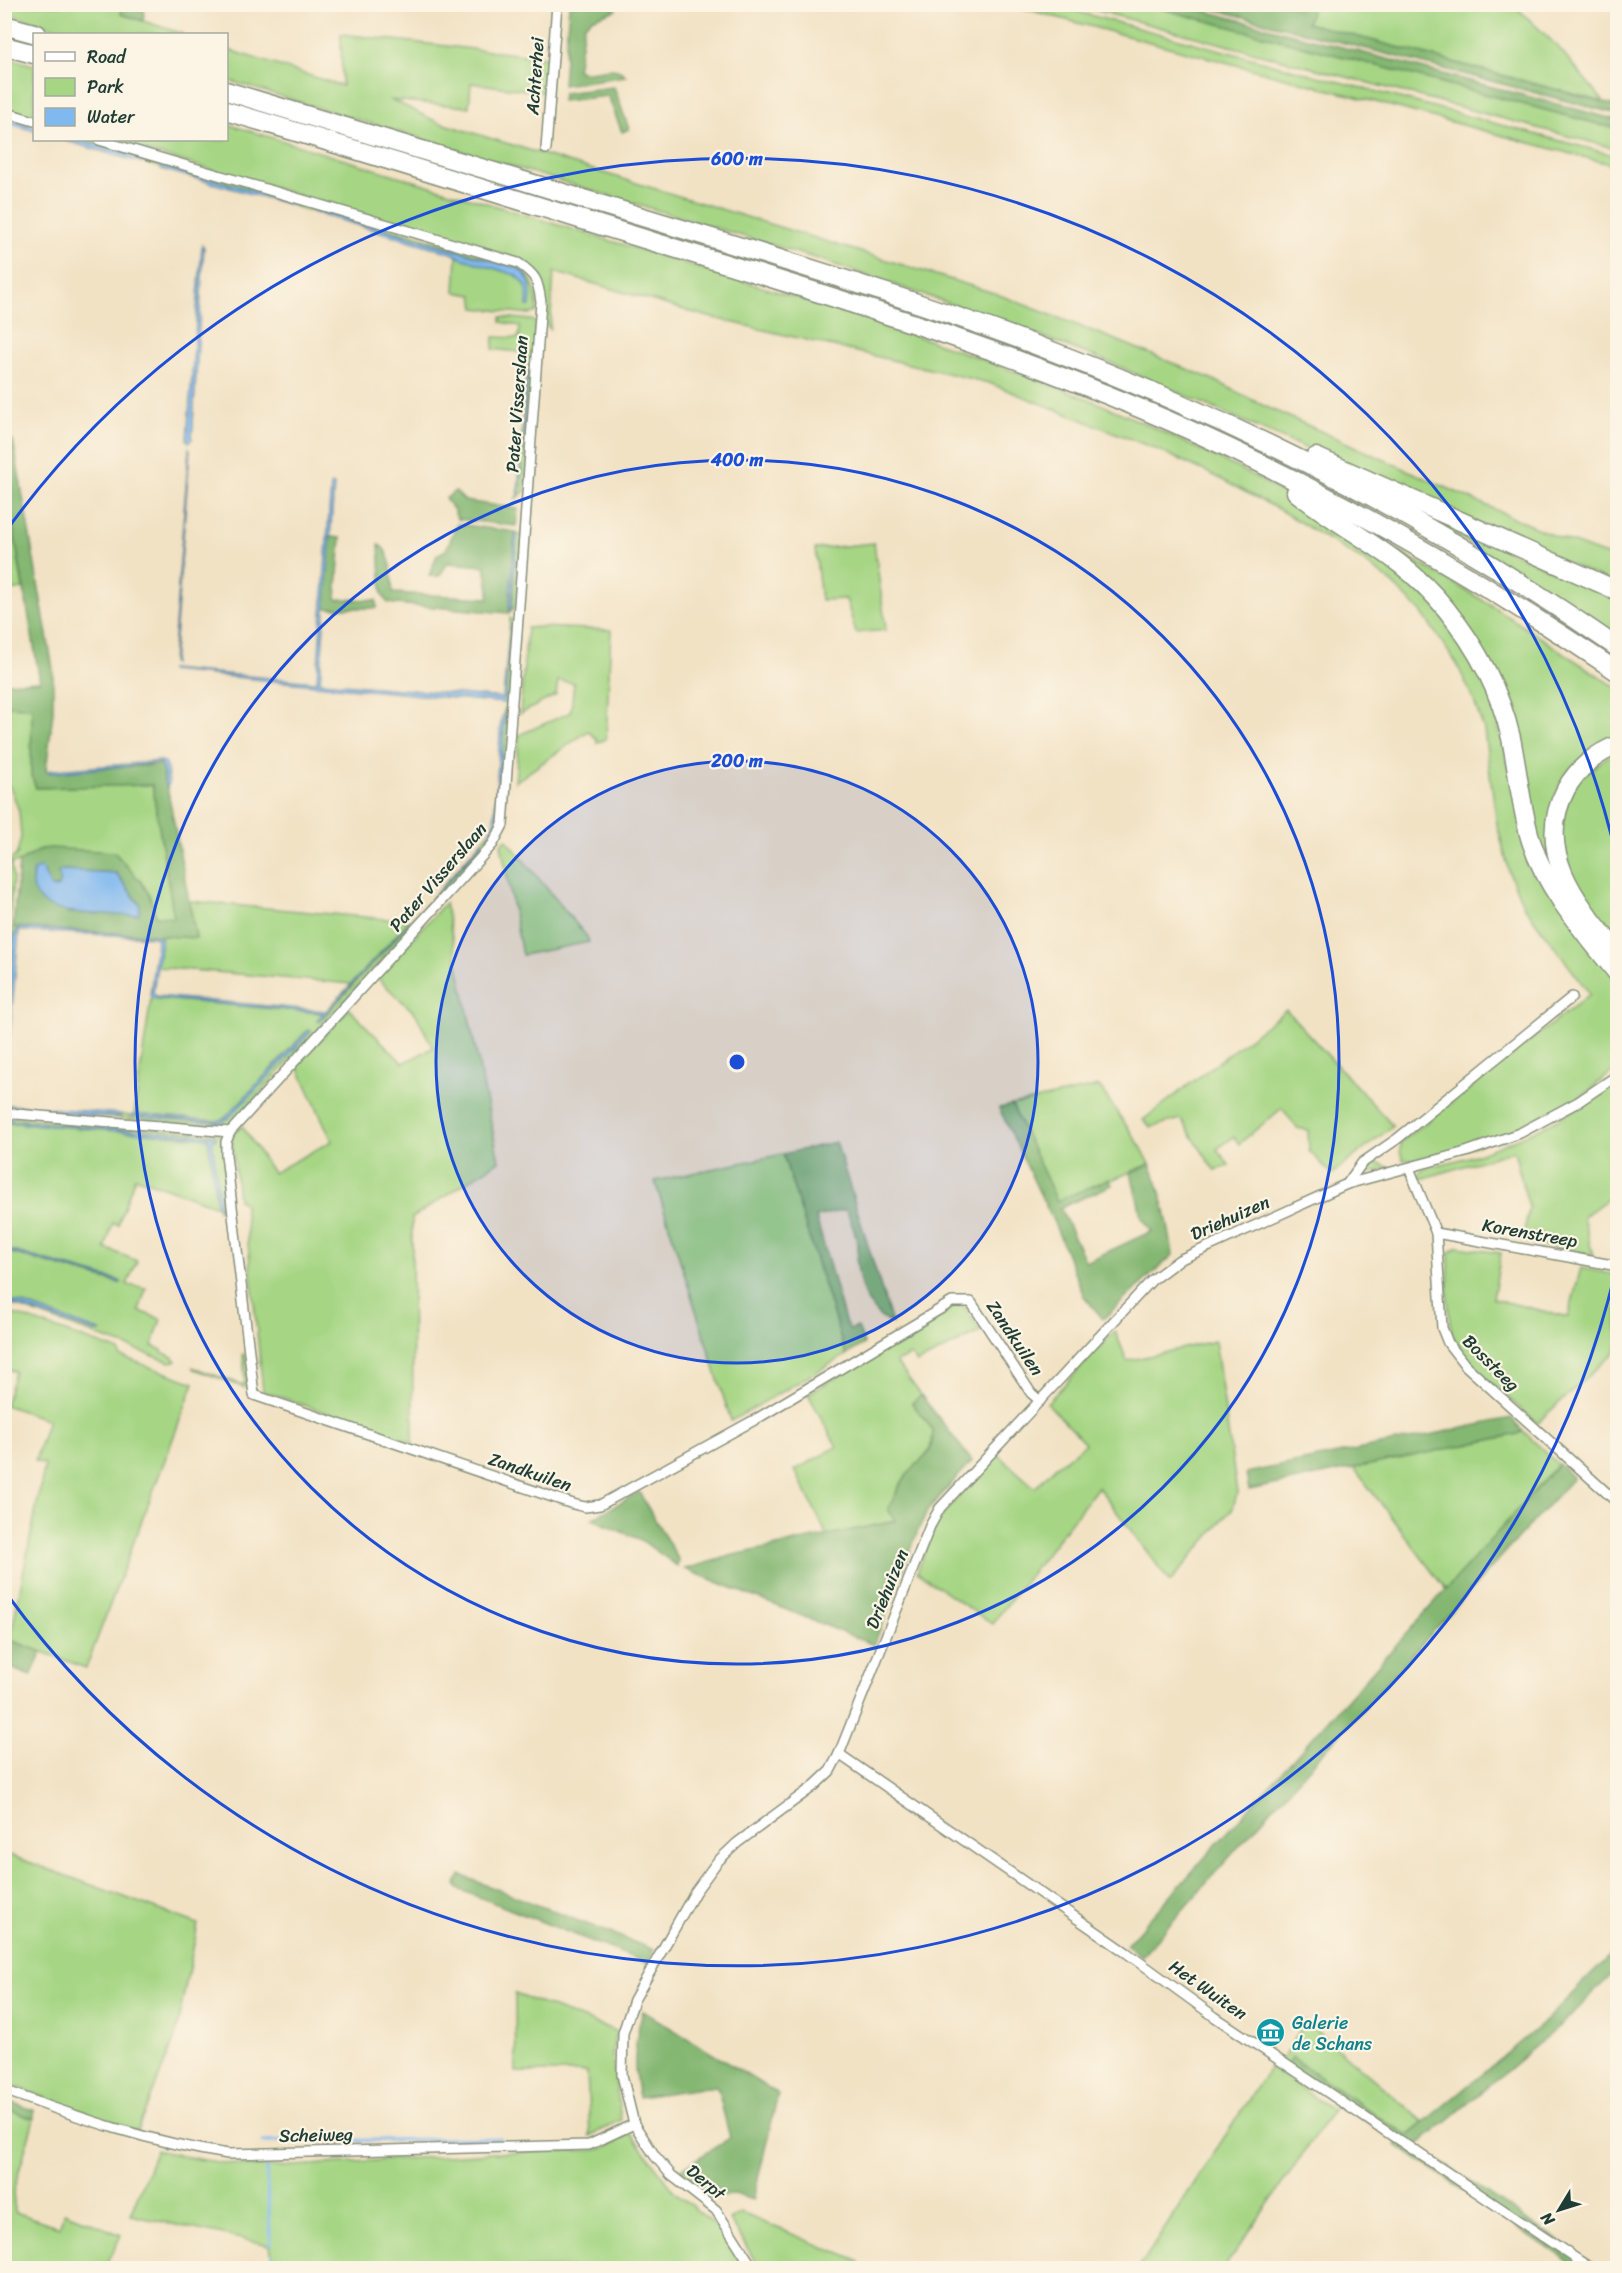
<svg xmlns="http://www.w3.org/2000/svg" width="1622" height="2273" font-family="Sriracha,sans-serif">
  <rect width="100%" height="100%" fill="#fcf5e5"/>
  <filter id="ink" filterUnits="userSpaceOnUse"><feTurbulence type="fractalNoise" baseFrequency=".0167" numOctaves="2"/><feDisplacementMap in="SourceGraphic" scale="12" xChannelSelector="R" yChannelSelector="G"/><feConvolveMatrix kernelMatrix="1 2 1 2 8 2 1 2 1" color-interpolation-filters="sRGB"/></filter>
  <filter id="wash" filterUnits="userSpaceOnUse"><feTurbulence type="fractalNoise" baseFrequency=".008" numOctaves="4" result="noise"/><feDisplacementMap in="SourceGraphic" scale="24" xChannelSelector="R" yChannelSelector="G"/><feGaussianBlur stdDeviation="1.35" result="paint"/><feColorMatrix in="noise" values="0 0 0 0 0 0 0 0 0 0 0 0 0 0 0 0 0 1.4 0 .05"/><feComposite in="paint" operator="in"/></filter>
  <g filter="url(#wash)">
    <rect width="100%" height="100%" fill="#f2e2c4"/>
    <g fill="#a6d684" stroke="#628a5c" stroke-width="1.5">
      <path d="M4,5H122L121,14L184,34H77L5,13Z"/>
      <path d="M1010,5H1052L1617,156V166Z"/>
      <path d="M1076,5H1147L1617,129V149Z"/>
      <path d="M1314,5H1514L1558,47L1604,102L1306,23Z"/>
      <path d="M341,34L551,58L549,93L471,83L469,107L390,100C409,106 422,116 441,123L994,293L1121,342L1214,380L1260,404L1552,535L1603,554L1617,557V585L1111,363L1004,322L818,259L227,80L226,49L342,86Z"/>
      <path d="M4,57L34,65V118L5,109Z"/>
      <path d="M227,124L867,319L954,349L1091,400L1155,428L1248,473L1335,523L1437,606L1489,687L1521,815L1617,982V1068C1604,1078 1591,1090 1577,1100C1545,1122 1441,1164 1403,1160L1400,1152L1401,1142L1590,994L1524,906L1510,875L1497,824L1484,730L1474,701L1457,664L1422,613L1390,581L1359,558L1278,509L1207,472L1156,449L989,383L705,316L554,272L550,329L543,321L538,275L521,260L109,140H226Z"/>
      <path d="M81,140H90L514,264C535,277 537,289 537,312L530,314L475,308L473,295L455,292L457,256C474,263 520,268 527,286C529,292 528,300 527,306L531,285L509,265L312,208L310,211L295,207L294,203L165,165L161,164V168L143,163V159Z"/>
      <path d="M501,317L531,320L536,322L525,491L515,499L519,494L521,479L528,374L526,373L528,353L493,349L494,337L519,338L520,326L501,322Z"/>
      <path d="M5,480L23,589L5,592H4Z"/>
      <path d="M1396,500L1617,600V636L1546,589Z"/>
      <path d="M1357,527L1489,604L1617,688V741L1567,778L1555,867L1547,868L1478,648Z"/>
      <path d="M515,532L522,536L517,607L509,613L510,609L513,608L517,535Z"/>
      <path d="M874,543L886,630L856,633L846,599L821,600L815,549Z"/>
      <path d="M510,618L514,621L503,812L496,835L230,1126L226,1127L5,1109L4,1104L11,1107L34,1110L120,1117L121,1114L135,1117L221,1123L311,1030L306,1032L225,1118L218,1121L134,1114L151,998L323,1013L319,1022L403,931L419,911L422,910L483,844L481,842L495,827L500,784Z"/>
      <path d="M541,627L611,630L606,739L597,743V739L588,731L515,782L519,735L569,713L571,710L574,683L558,681L556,695L520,714L527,628Z"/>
      <path d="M5,706L32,707L31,774L36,788L152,784L174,918L156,917L149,894L141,882L114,852L42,849L22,861L11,864L13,879L5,969L4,902L7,864L17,854L21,837L19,811L11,789L5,779Z"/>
      <path d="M1617,749V948L1576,892L1558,828L1575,782Z"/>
      <path d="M506,839L587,937L589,942L522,955L501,844Z"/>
      <path d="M189,901L409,921L352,984L157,967L161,939L159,936L196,937Z"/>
      <path d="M445,903L499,1161L412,1218L413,1443L263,1391L244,1203L238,1200L232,1136L242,1126L273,1173L332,1141L297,1065L349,1009L403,1063L433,1048L416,1014L377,978Z"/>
      <path d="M13,927L18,928L14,937L5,1053V1018Z"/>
      <path d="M1286,1010L1393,1126L1332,1174L1309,1151L1308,1130L1297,1128L1282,1108L1239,1144L1234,1137L1217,1149L1229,1165L1215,1171L1181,1119L1151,1127L1143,1120Z"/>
      <path d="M1617,1083V1192L1583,1217L1593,1255L1522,1241L1529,1208L1514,1151L1418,1180L1419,1174L1423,1169C1442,1163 1463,1160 1481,1153C1529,1135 1576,1112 1617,1083Z"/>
      <path d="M1099,1086L1141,1147L1150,1164L1057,1202L1012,1105Z"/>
      <path d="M5,1116L220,1134L223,1140C225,1157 236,1202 218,1210L217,1206L135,1177L118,1225L113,1223L105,1248L137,1261L127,1285L146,1288L139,1311L161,1319L152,1346L162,1350V1352L173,1357L176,1361L170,1362L16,1306L5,1305V1302L13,1303L95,1332H102L23,1304L5,1300L4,1251L118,1283L121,1282L5,1249V1122L208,1138L217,1207L215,1159L212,1140L216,1137L5,1120Z"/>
      <path d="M783,1154L846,1355L731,1421L655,1181Z"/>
      <path d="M1376,1162L1390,1168L1358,1176Z"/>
      <path d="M1458,1247L1501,1253L1493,1299L1568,1317L1581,1268L1617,1275V1350L1537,1423C1514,1402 1472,1371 1457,1345C1444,1322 1449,1279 1449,1253Z"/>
      <path d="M957,1305L965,1307L980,1332L917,1363L911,1355L896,1362L921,1395L912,1403L933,1430C932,1468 907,1463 896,1493C893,1501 895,1512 896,1521L827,1535L795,1470L837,1447L808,1394Z"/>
      <path d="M4,1313L17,1315L120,1351V1356L194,1383L86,1668L10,1640L45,1464L35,1461L48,1420L5,1405L15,1372L5,1368Z"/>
      <path d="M1115,1331L1127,1361L1215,1341L1237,1493L1233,1508L1170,1582L1098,1487L992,1624L917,1572L938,1519L997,1454L1035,1488L1055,1467L1086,1444L1047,1403Z"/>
      <path d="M243,1354L246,1356L249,1384L245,1388L194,1369L193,1367L243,1385L245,1382Z"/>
      <path d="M1523,1431L1558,1464L1446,1590L1354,1468L1518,1434Z"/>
      <path d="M4,1853L198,1924L175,2038L137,2131L5,2083Z"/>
      <path d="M515,1994L616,2031L612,2055L621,2120L590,2136L587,2072H516Z"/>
      <path d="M1305,2021L1424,2122L1407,2136L1293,2058L1286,2067L1280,2062Z"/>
      <path d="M1270,2067L1333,2110L1224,2268H1139Z"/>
      <path d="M5,2109L34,2119L13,2192L15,2212L59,2227L65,2212L121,2235L105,2268H5Z"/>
      <path d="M631,2134L674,2191L720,2230L744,2268H273L270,2245L130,2215L156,2150C197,2160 237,2167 280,2167L492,2153L593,2150L601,2149Z"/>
      <path d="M741,2213L860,2262L859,2268H759L738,2232L729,2220Z"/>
    </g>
    <g fill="#84b772" stroke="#527a53" stroke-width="1.5" fill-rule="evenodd">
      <path d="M1289,4L1298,9L1300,5H1314L1307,23L1617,106V114L1198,5Z"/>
      <path d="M122,5H145L143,21L121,14Z"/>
      <path d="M569,5H614L616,10L591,19L584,26L577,70C593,78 613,60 626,76L563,85Z"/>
      <path d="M1147,5H1183L1617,120V129Z"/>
      <path d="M614,87L629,129L622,132L608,96L562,101L563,93Z"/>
      <path d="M13,440L53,669V712L46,771L163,765L164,782L167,786L196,938L13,927L19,862L42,849L50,848L114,852L141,882L149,894L156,916L174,918L152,785L36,788L31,774L32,707L5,706V683L40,681L5,480V441ZM63,870L116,873L140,904L139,914L68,913L38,896L33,887L32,877L48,882L51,887L60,886Z"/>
      <path d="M455,491L465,501L518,509L516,526L457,519L454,510L445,499Z"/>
      <path d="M457,524L515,532L509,613L394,604L387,602L382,594L379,545C393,552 391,579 393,593L488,598L489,590L485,566L448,563L439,576H429L437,555L446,550Z"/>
      <path d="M330,537L341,538L336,599L376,600L377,608H325Z"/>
      <path d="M1012,1105L1057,1201L1109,1179L1112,1185L1060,1208L1086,1262L1152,1231L1142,1218L1131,1173L1150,1164C1163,1195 1168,1222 1173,1255L1103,1319L1084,1296L1055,1225L999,1108Z"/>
      <path d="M836,1142L892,1323C868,1315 858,1284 857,1261C857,1256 859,1252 858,1247C858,1236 850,1222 847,1211L843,1210L816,1217L845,1321L850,1330L858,1327L864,1344L846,1355L783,1154Z"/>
      <path d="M921,1395L972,1461L928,1510L919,1528L874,1645L685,1569L734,1555L895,1521L888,1509C895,1496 901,1481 911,1470C927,1453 932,1458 933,1430L912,1403Z"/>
      <path d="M1511,1418L1523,1431L1518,1434L1249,1490L1246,1473Z"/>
      <path d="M1559,1464L1573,1478L1279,1801L1142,1956L1126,1945Z"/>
      <path d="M639,1492L678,1559L677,1566L641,1540L592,1519Z"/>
      <path d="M5,1638L42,1652L31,1676L13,1669L12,1654L5,1652Z"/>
      <path d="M460,1875L654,1950L647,1963L458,1889L456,1884Z"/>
      <path d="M1617,1949V1969L1565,2022L1417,2146L1599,2268H1578L1396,2145L1399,2143L1286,2067L1292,2058L1407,2136L1541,2025Z"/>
      <path d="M643,2011L778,2094L753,2200L734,2194L711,2199L678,2171L730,2138L718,2090L716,2086L639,2097C632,2067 634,2040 643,2011Z"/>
      <path d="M4,2100L34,2110V2119L5,2109Z"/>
    </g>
    <g fill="#80b8f0" stroke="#507a92" stroke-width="1.5">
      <path d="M4,117L34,126V131L5,122Z"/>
      <path d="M63,140H81L142,158L144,161L143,163Z"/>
      <path d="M161,164L295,203V206L161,169Z"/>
      <path d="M312,208L517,268C532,277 532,289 530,306H527C528,291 529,284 515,275L461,258L452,253L310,211Z"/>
      <path d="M202,245L204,247L192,439L189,442L187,440Z"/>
      <path d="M526,373H528L519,495H518Z"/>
      <path d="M189,448L190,450L173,664L172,663Z"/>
      <path d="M331,484L334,485L320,682L503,698L510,623L505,703L170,671V669L315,682L317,681Z"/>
      <path d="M515,534H517L511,610L509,607Z"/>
      <path d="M504,711L505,713L498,813L495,827L488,837L487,836L494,822L501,721Z"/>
      <path d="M162,761L166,764L169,784L166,787L161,763L52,773L45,771Z"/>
      <path d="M481,842L483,843L420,912Z"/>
      <path d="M38,868H42L51,887L57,888L61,882L58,872L63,870L116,873L140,905L139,914C129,917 117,915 106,914C79,914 21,914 34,870Z"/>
      <path d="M413,918L318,1022L317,1021L323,1013L151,998L150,995L157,941L155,937L19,931L5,1086V1053L14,937L18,928L158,936L161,939L153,993L156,996L326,1011Z"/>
      <path d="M309,1030L311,1032L229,1118L221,1123L131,1116L134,1114L218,1121L225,1118Z"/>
      <path d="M5,1102L9,1105L120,1114L122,1116C110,1118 17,1110 5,1105Z"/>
      <path d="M5,1120L215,1136L216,1139L212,1140L220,1207L217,1206L208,1138L5,1122Z"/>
      <path d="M5,1249L120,1281L121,1283L5,1251Z"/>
      <path d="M5,1300L23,1304L102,1332H95L5,1302Z"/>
    </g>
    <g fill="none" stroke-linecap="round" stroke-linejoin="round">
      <g stroke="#80b8f0" stroke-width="3">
        <path d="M263,2142L500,2138"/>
        <path d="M266,2168L271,2244"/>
        <path d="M272,2255L273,2268"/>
      </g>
    </g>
  </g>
  <g filter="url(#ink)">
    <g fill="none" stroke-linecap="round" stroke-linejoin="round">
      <defs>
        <g id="minor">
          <path d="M4,112L34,121"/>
          <path d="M99,140L518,263C536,275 538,280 541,302L503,825L493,844L230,1132L226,1142V1155L254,1395L573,1504L585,1507L600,1505L758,1418L952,1302H971L1031,1393L1040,1401"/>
          <path d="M546,149L557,4"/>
          <path d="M4,1113L230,1132"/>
          <path d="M1409,1168L1436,1233L1442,1328L1448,1343L1465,1365L1618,1503"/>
          <path d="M1347,1184L1362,1163L1397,1139L1572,997"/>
          <path d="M1436,1233L1618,1266"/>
          <path d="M839,1754L1127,1953L1215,2017L1590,2268"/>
          <path d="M4,2090C79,2118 149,2142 228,2154L589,2145L634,2124"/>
          <path d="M753,2268L716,2210L671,2175L655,2156L634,2124L622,2075L623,2033L634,2000L695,1892L717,1862L737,1843L814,1786L830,1771L839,1754L930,1526L940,1508L1152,1280L1179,1260L1347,1184L1466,1152L1520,1133L1578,1102L1618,1075"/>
        </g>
        <g id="motorway">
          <path d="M4,25L37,34"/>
          <path d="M4,46L34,54"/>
          <path d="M226,91C388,140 550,188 712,238C825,273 939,308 1049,350C1248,425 1444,526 1618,648"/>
          <path d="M226,111C369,153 511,198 654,242C859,304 1065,367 1258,462C1383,523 1502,594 1618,672"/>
          <path d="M1316,457L1618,591"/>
          <path d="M1296,492C1349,534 1402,554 1446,609C1476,646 1500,691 1511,738C1518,772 1521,808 1531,841C1547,891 1585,933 1618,974"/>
          <path d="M1618,745C1596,753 1577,769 1566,789C1532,853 1580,906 1618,953"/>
        </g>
      </defs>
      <use href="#minor" stroke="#88907c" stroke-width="12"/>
      <use href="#motorway" stroke="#88907c" stroke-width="21"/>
      <use href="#minor" stroke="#fff" stroke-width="9"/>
      <use href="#motorway" stroke="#fff" stroke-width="18"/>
    </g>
  </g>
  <circle cx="737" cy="1062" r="301" fill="#1d4ed8" fill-opacity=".12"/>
  <g fill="none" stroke="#1d4ed8" stroke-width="3">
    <circle cx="737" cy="1062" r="301"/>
    <circle cx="737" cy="1062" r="602"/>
    <path d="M1617 1265A903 903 0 0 1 6 1593M6 531A903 903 0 0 1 1617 859"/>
  </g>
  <defs>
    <symbol id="museum-disc" viewBox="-11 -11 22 22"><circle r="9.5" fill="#0f9aa8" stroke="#fcf5e5"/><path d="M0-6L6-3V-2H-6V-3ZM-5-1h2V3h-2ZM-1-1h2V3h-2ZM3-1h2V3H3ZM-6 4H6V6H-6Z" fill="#fff"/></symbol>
  </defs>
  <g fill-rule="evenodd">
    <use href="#museum-disc" x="1254" y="2016" width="33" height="33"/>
  </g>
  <g text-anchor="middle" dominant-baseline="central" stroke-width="4.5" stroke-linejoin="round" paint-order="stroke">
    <g font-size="18" fill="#1f3d34" stroke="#fcf5e5">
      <text transform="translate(535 76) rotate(-86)">Achterhei</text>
      <text transform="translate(517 404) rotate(-86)">Pater Visserslaan</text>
      <text transform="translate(438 877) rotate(-49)">Pater Visserslaan</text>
      <text transform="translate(1230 1218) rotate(-24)">Driehuizen</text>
      <text transform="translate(1530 1233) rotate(10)">Korenstreep</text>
      <text transform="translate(1015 1338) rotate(56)">Zandkuilen</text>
      <text transform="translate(1491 1363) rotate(45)">Bossteeg</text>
      <text transform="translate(530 1472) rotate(19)">Zandkuilen</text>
      <text transform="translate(887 1589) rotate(-68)">Driehuizen</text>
      <text transform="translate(1208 1990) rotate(35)">Het Wuiten</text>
      <text transform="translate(316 2135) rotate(-1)">Scheiweg</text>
      <text transform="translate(706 2182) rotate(40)">Derpt</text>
    </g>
    <g font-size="18" fill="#0d838f" stroke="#fcf5e5" text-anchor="start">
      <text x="1292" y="2023">Galerie<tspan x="1292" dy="21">de Schans</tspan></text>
    </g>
  </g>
  <circle cx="737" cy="1062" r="9" fill="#1d4ed8" stroke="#fcf5e5" stroke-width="3"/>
  <g font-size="18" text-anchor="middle" font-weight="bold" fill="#1d4ed8" stroke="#fcf5e5" stroke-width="4.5" stroke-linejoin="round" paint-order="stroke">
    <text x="737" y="165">600 m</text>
    <text x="737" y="466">400 m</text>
    <text x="737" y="767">200 m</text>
  </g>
  <rect width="1622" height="2273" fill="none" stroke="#fcf5e5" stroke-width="24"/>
  <rect x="33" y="33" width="195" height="108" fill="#fcf5e5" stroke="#a4ab9e" stroke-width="1.5"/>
  <rect x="45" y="52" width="30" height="9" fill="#ffffff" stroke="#a4ab9e" stroke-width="1.5"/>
  <text x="87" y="63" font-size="18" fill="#1f3d34">Road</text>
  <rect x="45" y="78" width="30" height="18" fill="#a6d684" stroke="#a4ab9e" stroke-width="1.5"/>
  <text x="87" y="93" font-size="18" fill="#1f3d34">Park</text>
  <rect x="45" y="108" width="30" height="18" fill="#80b8f0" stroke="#a4ab9e" stroke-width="1.5"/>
  <text x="87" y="123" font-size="18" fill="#1f3d34">Water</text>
  <g transform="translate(1559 2210) rotate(232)" stroke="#fcf5e5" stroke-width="4.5" paint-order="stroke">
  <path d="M0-4.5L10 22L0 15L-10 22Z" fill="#1f3d34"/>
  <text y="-9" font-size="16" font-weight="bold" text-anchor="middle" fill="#1f3d34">N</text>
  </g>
</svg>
